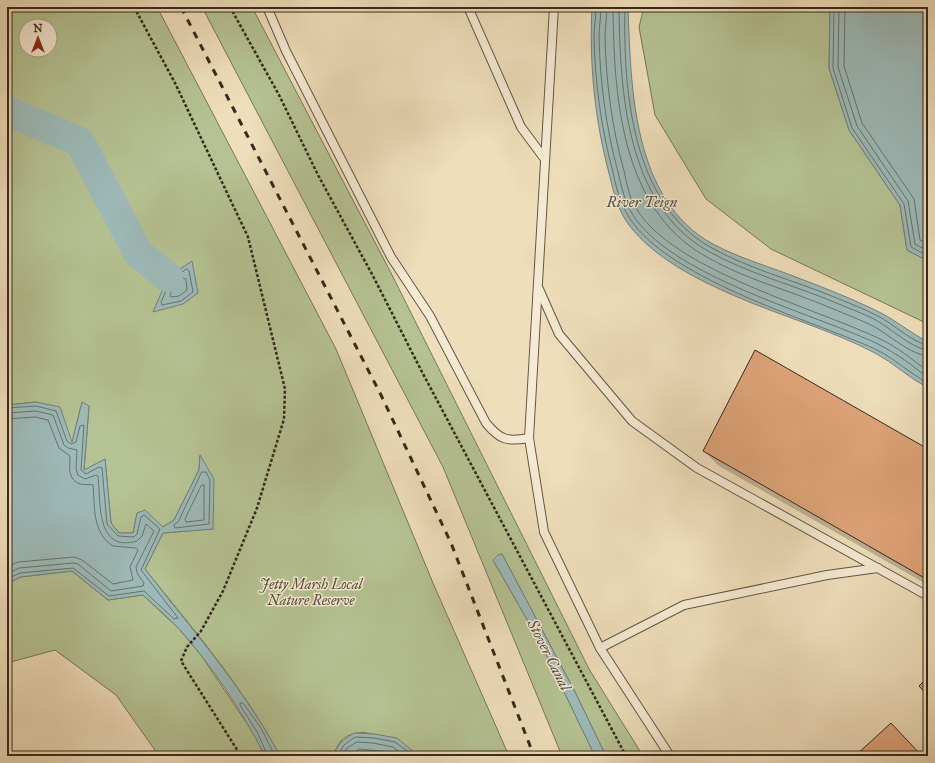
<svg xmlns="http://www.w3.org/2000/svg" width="935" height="763" font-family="'IM FELL Great Primer',serif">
  <rect width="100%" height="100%" fill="#efdebb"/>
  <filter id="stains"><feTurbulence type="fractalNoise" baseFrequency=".005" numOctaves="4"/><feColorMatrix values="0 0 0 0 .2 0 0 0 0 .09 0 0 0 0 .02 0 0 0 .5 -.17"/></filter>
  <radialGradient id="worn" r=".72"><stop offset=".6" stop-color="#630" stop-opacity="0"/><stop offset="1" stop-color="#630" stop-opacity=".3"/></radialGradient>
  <g fill="#b5c293" stroke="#767658" fill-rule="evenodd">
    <path d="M7,7H157L336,349L433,583L509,756H414V752C393,742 360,720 340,742C337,746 335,752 332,756H280C244,688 193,629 145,569L163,533L213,529L200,456L199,470L174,520L163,527L137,513L133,533H119L111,523L105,459L84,471L89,406H81L72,443L36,402L7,405ZM26,26H50V50H26Z"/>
    <path d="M202,7H252L391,273L589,669L643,756H606L575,692L502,554L498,555L493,560L541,644L595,756H562L443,467Z"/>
    <path d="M644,7H830L829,68L849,130L900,205L907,250L928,261V324L771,249L706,199L655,115L639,27Z"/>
    <path d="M72,571L108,600L143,595L180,630L201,655L254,734L265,756H159L116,695L55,650L7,663V584L20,577Z"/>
  </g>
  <g fill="#9dbab9" stroke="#74807b">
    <path d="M592,7H628C631,87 632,200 713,244C741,259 771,267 801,279C825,288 850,298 873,309C893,318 909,332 928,342V388C909,378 894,363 875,353C831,330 781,316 735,296C698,280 654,258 629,225C618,210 614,194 610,177C595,122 589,64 592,7Z"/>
    <path d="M830,7H928V261L907,250L900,205L849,130L829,68Z"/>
    <path d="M192,261L198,293L183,304L153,312L168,277Z"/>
    <path d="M36,402L60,407L72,442L82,402L89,406L84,470L105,459L111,523L119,533H133L137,513L145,510L163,527L174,520L199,470L200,455L214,479L213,529L163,533L145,569C192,630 244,688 280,756H265C244,714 212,666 181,631C169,618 155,606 143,595L108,600L72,571L20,577L7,584V405Z"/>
    <path d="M502,554L575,692L606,756H595L541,644L493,560L498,555Z"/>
    <path d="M354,733L374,734L397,738L414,752V756H332L341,742Z"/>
  </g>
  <path fill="#0003" d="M928,450V585L719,466L704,451Z"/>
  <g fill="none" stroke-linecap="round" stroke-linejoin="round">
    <g stroke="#6a726c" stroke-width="1">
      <path d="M596,7C596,17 594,27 594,37C595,82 601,128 613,172C616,186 619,200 626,212C660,277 809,319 875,349C894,358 909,373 928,383"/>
      <path d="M601,7C601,17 599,27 599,37C600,82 606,128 618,172C621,185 624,199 631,212C669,276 810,312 878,344C887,349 898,355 906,361C914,366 920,373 928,377"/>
      <path d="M607,7C607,17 605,27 605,37C606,82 612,128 624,171C627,184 629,197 636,208C672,270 816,308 880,339C898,347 912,360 928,371"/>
      <path d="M613,7C614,94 620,208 705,256C744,279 789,290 831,308C845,314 859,319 873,326C888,334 911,355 928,356"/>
      <path d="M619,7C620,91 626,205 708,251C747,273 793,285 834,302C848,308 862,313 876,320C890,328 913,349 928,350"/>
      <path d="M625,7C623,88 631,202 710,247C749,269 793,280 834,297C849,303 864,309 878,316C892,323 913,343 928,345"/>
      <path d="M834,7L833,68L852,128L904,204L911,247L928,256"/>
      <path d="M839,7L838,67L857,126L908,201L915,244L928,251"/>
      <path d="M845,7L844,66L862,123L914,199L920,240L928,244"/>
      <path d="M187,269L189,271L193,292L181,301L162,305L161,302L171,280Z"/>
      <path d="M183,278L186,279L187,290L179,296L171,297L170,295L175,283Z"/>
      <path d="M7,408L36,406L56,411L67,441L71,444L76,442L80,426L84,425L81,470L86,474L99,467L102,468L107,524L118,536L134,537L137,534L141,517L144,515L160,529L141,570L178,618L174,619L144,591L109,596L73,568L20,573L7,579"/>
      <path d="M7,413L36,411L53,415L64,445L68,448L77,450L76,469L78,475L85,479L96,475L98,476C101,501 95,553 137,541L142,536L146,524L154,531L136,567L137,573L144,583L143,586L111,591L78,564L73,563L19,568L7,574"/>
      <path d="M7,419L35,417L48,420L59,448L70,456C70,467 67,479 80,484C85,485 89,484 93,485C95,507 92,533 113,546L136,548L138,550L130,567L133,580L113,584L82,560L74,557L18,562L7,567"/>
      <path d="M202,472H206L210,480L209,524L175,528L174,525L178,522Z"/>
      <path d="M204,485V520L186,522L185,519L201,486Z"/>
      <path d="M268,756L257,732L240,705V703H243L261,728L275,756"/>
      <path d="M337,756L344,745L355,737L374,738L395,742L410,753V756"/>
      <path d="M343,756L347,748L357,742L373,743L393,747L405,756"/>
      <path d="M350,756L359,749L390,752L396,756"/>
    </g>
    <path stroke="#9dbab9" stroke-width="30" d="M7,111L80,142L138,253L168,277"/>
  </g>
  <g fill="#dea379" stroke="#36291e">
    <path d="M755,350L928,449V580L703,451Z"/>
    <path d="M928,677V696L919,686Z"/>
    <path d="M891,723L922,756H855Z"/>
  </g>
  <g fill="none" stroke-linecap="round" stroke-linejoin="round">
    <defs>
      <g id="service">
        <path d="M267,7L286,51L391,257L430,316L486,423C500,440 507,442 529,438"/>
        <path d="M468,7L521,127L544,158"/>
        <path d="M554,7L529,438L544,532L600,648"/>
        <path d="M539,289L559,334L632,421L697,468L928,596"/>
        <path d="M670,756L600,648L684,605L827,575L878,568"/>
      </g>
    </defs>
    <use href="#service" stroke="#645645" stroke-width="10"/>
    <g stroke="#36291e" stroke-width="2.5" stroke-dasharray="3 2" stroke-linecap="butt">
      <path d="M134,7L175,83L248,237L285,389L284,419L257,508L223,591L201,631L187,647L181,661L241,756"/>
      <path d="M230,7L279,95L318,175L373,276L421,370L626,756"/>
    </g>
    <use href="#service" stroke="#f5ead3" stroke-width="8"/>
    <path stroke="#36291e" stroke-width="3" stroke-dasharray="7 7" stroke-linecap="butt" d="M181,7L381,395L451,543L534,756"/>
  </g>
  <g text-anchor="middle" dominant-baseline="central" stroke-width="3" stroke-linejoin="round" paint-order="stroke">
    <g font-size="14" font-style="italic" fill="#564f3b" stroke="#f5ead3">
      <text x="311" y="584">Jetty Marsh Local<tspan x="311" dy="16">Nature Reserve</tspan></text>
    </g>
    <g font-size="15" font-style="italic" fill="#504d45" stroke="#f5ead3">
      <text x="642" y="202">River Teign</text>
      <text transform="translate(549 655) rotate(63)">Stover Canal</text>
    </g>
  </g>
  <rect width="935" height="763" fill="none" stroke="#efdebb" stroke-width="24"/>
  <rect x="8" y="8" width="919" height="747" fill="none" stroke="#36291e" stroke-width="2"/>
  <rect x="12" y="12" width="911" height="739" fill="none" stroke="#36291e"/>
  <g transform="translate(38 38)"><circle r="19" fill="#f5ead3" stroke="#a99d8b"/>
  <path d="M0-3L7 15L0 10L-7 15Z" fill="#8f2418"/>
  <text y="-6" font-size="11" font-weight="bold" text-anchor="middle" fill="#36291e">N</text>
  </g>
  <rect width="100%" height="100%" filter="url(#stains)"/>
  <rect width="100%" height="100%" fill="url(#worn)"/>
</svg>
